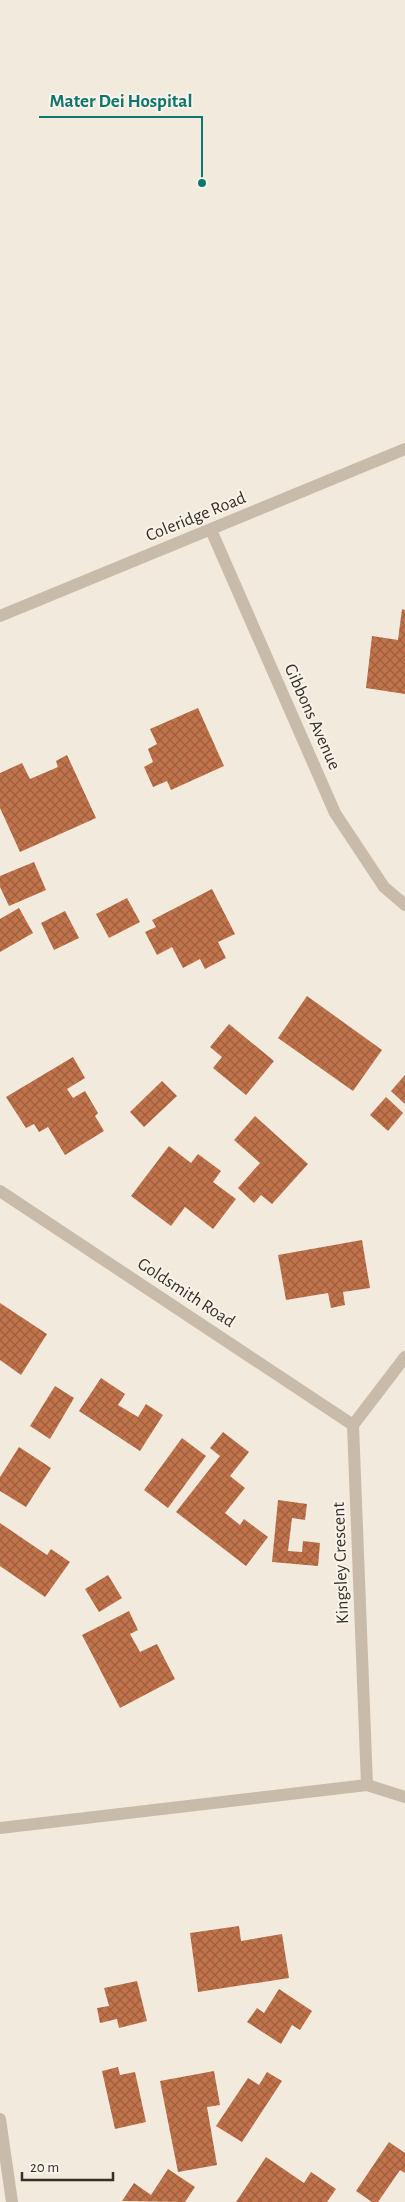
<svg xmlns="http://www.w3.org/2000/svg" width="405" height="2202" font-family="'Alegreya Sans',sans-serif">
  <defs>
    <pattern id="building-cross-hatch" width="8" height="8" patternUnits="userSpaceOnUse" patternTransform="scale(1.25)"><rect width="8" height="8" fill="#c1734b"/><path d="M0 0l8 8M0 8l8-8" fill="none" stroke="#9e5f3e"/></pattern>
  </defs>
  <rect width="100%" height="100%" fill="#f1eadd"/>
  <g fill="url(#building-cross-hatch)">
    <path d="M402,609L405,610V694L366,688L372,636L398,640Z"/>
    <path d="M198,708L224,766L171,790L167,781L153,787L144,767L153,762L148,749L157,744L150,729Z"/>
    <path d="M67,755L96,818L20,852L0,808V773L22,763L30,779L58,767L56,761Z"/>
    <path d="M34,862L46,890L9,906L0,887V876Z"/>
    <path d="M212,889L235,934L218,942L226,958L205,969L200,959L183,968L172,947L157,955L145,932L156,927L152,920Z"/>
    <path d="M127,898L140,922L109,938L96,914Z"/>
    <path d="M19,908L33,933L0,952V919Z"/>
    <path d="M65,911L79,938L54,950L41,923Z"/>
    <path d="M307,996L382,1050L353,1091L278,1038Z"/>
    <path d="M229,1024L274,1061L246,1095L213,1068L222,1057L210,1047Z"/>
    <path d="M73,1057L85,1078L67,1089L73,1098L85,1091L98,1113L95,1116L104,1131L65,1155L48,1127L39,1132L34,1124L26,1128L6,1097Z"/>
    <path d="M405,1075V1104L391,1091Z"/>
    <path d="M162,1081L177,1096L144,1127L130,1112Z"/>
    <path d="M386,1097L403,1113L388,1131L370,1115Z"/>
    <path d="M255,1116L308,1164L272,1204L261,1195L254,1203L238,1188L260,1163L234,1140Z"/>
    <path d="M169,1146L191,1163L198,1154L221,1171L213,1182L236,1199L213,1229L185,1207L171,1226L131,1196Z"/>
    <path d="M362,1240L370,1288L343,1292L345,1305L331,1308L328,1293L286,1300L278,1255Z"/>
    <path d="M0,1303L47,1334L21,1375L0,1360Z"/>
    <path d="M101,1378L125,1394L118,1405L138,1417L146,1404L163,1415L140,1451L79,1411Z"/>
    <path d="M55,1386L74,1398L50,1439L30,1426Z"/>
    <path d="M223,1432L249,1452L230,1476L245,1488L225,1513L240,1525L244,1519L268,1537L246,1566L176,1512L220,1456L210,1448Z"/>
    <path d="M182,1438L206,1456L168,1508L144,1490Z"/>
    <path d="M19,1447L51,1468L26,1507L0,1491V1477Z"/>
    <path d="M278,1500L307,1504L305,1520L292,1518L288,1551L302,1552L303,1541L320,1543L318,1566L272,1562Z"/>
    <path d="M0,1523L47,1555L51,1549L70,1562L45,1597L0,1566Z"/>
    <path d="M108,1575L122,1598L99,1612L85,1589Z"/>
    <path d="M129,1611L138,1630L130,1634L140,1652L157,1644L175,1679L120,1708L82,1635Z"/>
    <path d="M239,1926L241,1941L282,1934L289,1978L198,1992L190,1933Z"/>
    <path d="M137,1981L147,2021L119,2028L117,2019L100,2023L97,2008L109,2006L104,1988Z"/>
    <path d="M279,1989L312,2011L300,2030L292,2025L281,2044L247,2022L257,2008L264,2013Z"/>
    <path d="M118,2067L120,2075L135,2072L146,2122L115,2129L102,2071Z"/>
    <path d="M214,2071L220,2105L207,2107L217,2165L178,2172L160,2081Z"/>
    <path d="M267,2072L282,2081L242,2142L216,2126L248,2078L259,2085Z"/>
    <path d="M389,2142L405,2153V2173L400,2170L378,2202H372L356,2191Z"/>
    <path d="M266,2157L304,2183L311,2172L336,2189L327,2202H236Z"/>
    <path d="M168,2169L195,2187L185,2202L122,2201L134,2183L151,2195Z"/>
  </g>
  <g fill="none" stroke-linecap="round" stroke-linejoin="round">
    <g stroke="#c9bba9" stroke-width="12">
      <path d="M211,530L335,813L384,887L405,905"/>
      <path d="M0,616L405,449"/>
      <path d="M0,1191L353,1425"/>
      <path d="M367,1785L353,1425L405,1357"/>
      <path d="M0,1828L367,1785L405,1797"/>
      <path d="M0,2119L12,2202"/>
    </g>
  </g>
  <g text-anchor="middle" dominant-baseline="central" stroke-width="4" stroke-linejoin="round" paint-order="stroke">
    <g font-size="18" fill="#372f29" stroke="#f9f3ea">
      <text transform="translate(196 517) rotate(-22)">Coleridge Road</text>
      <text transform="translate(312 717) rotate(66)">Gibbons Avenue</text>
      <text transform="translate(186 1293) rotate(33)">Goldsmith Road</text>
      <text transform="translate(341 1563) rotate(-92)">Kingsley Crescent</text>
    </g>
  </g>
  <path fill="none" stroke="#0f766e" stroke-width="2" d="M202 183L202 117H39"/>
  <circle fill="#0f766e" stroke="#f9f3ea" stroke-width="2" cx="202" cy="183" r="5"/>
  <g font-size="19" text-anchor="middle" font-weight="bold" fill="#0f766e" stroke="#f9f3ea" stroke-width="4" stroke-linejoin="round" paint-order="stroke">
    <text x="121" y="107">Mater Dei Hospital</text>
  </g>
  <path d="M22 2172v8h91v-8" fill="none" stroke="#372f29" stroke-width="2.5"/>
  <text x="30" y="2172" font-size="15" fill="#372f29" stroke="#f9f3ea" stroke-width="4" paint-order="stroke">20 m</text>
</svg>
